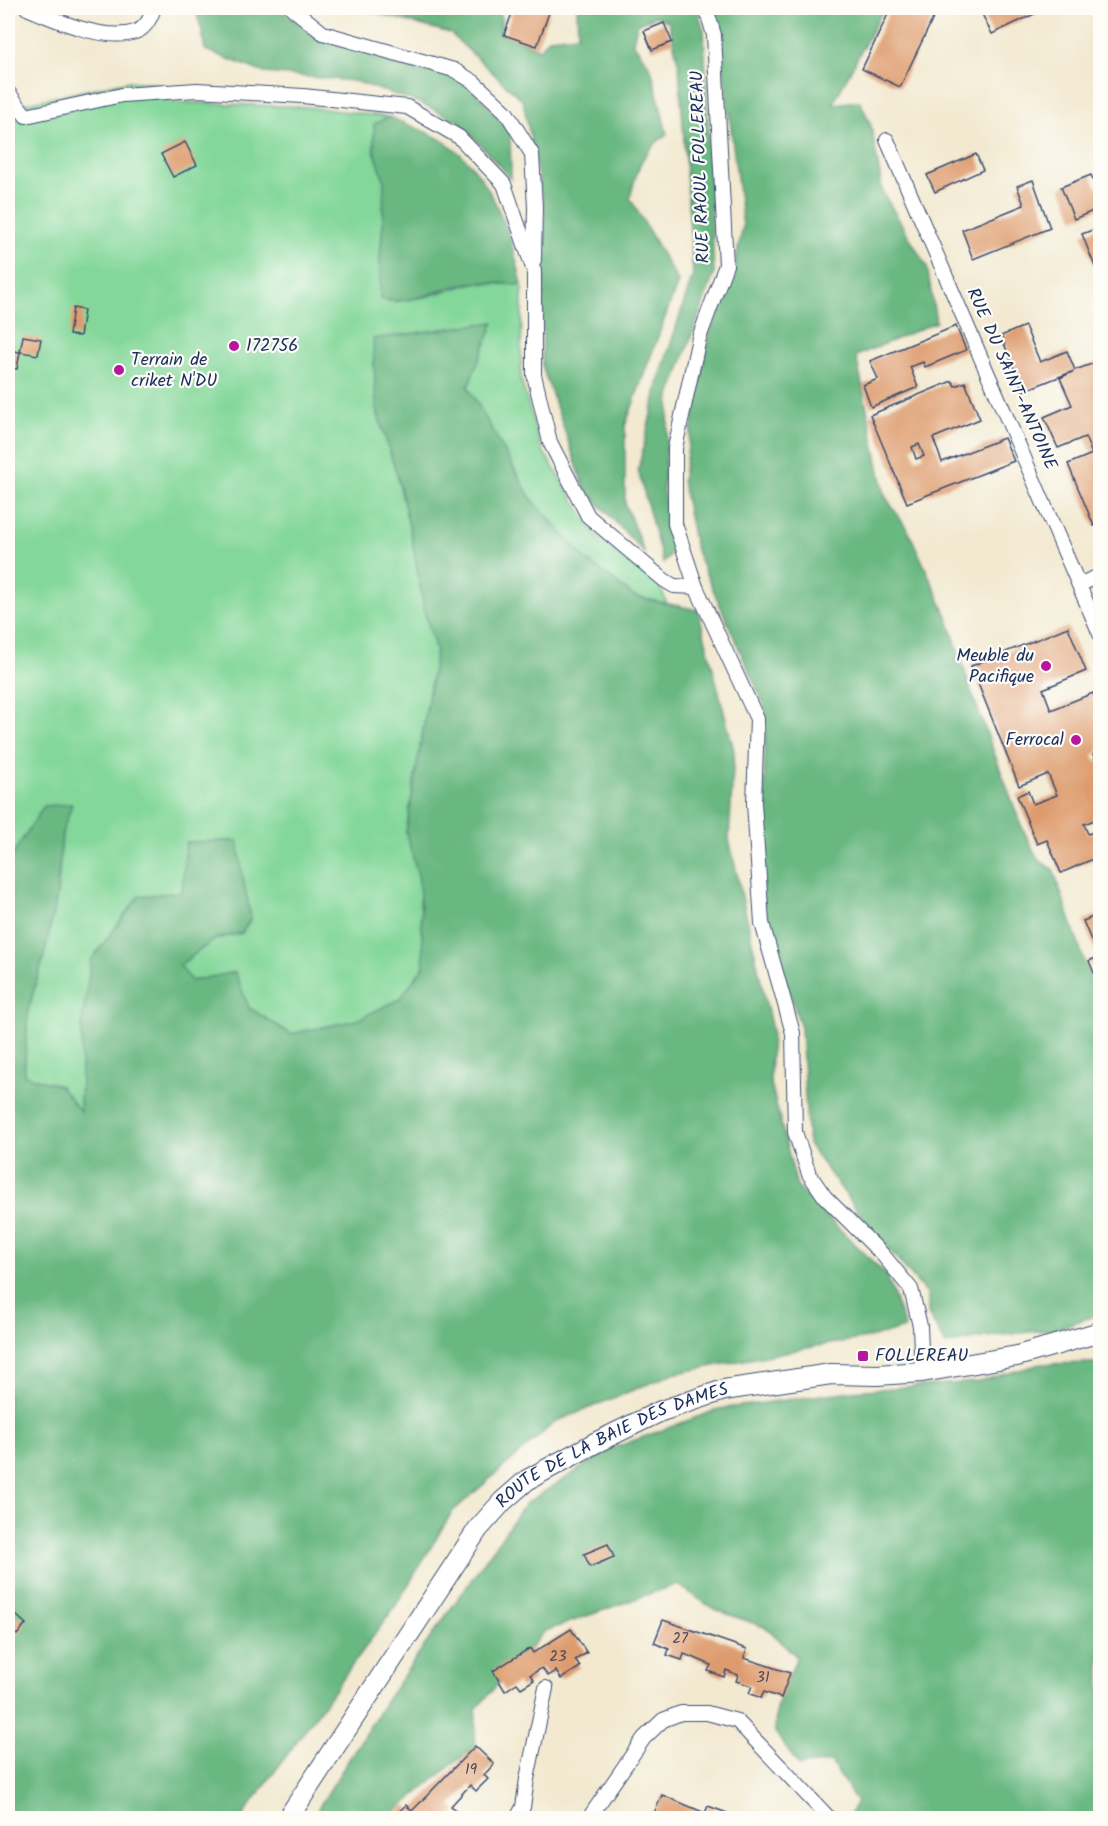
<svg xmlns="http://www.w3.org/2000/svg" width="1108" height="1826" font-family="Kalam,sans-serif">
  <rect width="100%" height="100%" fill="#fdfcf7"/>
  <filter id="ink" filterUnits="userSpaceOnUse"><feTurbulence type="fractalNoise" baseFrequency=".0167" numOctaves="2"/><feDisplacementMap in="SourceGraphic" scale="12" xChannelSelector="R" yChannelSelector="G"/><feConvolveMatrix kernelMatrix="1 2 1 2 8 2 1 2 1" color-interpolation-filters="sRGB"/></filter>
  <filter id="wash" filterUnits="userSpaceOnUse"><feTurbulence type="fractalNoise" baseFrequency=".008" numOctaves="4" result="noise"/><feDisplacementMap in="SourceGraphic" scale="24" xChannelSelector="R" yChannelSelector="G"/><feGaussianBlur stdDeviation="1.35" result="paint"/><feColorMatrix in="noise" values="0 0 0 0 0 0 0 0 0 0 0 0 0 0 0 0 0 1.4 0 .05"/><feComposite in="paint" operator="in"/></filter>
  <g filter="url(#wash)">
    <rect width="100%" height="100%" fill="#f2e9d0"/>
    <path fill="#82d799" stroke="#4e837c" stroke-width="1.5" d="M129,81L157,84L170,102L308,107L389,117L374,125V150L384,179L383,224L380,258L393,302L425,297L473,283L522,285L521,380L541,448L597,537L660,586L667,604L635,597L585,559L530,497L468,387L376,408L398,478L412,539L424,609L436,651L406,832L419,879L424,966L400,999L357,1020L291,1034L249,1008L235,973L191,981L179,965L216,939L242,933V873L238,841L187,842L182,892L80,1098L81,1112L38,1081L24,1075L28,1010L45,952L57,894L62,833L8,860V107Z"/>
    <g fill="#69b881" stroke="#427470" stroke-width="1.5">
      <path d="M195,8H280L283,12L318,37L463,79L510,131L511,179L460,122L420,103L354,81L265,73L205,50L202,31Z"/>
      <path d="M358,8H493L501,14V33L540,49L549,38L578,35L577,8H697L704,31L714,274L670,396L663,492L675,548L663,563L638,470L659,380L693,275L679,66L669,22L656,16L637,24L633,43L651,68L667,134C640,154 638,166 630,198L678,282L625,426V504L645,554L585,489L542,366L545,212L523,101L450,33Z"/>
      <path d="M728,8H887L880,15L833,104L860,101L871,126L883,193L927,267L936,322L856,356L885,496L909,532L947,616L971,691L1021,825L1038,860L1053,869L1091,981L1100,1002V1314L1055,1329L986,1337L946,1345L928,1314V1295L870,1227L808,1144L801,1028L760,900L764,823L765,707L696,551L682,481L709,334L730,288L743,226L720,40L714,13L727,9Z"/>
      <path d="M389,117C408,125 431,132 448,144C491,174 512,236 522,285C506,284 487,281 471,283C440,287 412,307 380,299V258L383,224L384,179L374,150V124Z"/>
      <path d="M494,322L468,387L530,497L585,559L635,597L698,610L734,751L729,839L772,1030L770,1080L797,1187L887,1276L905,1328L873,1337L817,1346L672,1374L555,1422L452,1512L396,1605L241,1818H8V860L11,857L44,806L72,804L62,833L57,894L45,952L28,1010L24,1075L60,1086L80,1111L82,1023L91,960L139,896L182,892L186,842L238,841L242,873L251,918L242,933L215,939L180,965L191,981L235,972L249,1008L291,1034L357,1020L400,999L424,966L419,879L406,832L436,651L424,609L412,539L398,478L376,407L373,339Z"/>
      <path d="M1096,1363L1100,1364V1818H848L857,1802L831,1762L799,1766L775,1732L776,1708L797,1657L767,1628L714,1609L677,1584L545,1631L476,1709L475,1746L387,1818H312L387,1699L525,1504L611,1449L719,1409L852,1391L976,1382L1041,1364Z"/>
    </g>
    <g id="blocks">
      <g fill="#de9c6e" fill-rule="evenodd">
        <path d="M108,8H128L126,13Z"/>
        <path d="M514,8H543L550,10L537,46L504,35Z"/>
        <path d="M891,8H938L900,87L862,69Z"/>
        <path d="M979,8H1047L992,34Z"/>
        <path d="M664,23L672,42L652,50L644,31Z"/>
        <path d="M185,142L197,165L173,177L161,154Z"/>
        <path d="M976,154L983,170L935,192L927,175Z"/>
        <path d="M1091,175L1097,188L1100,186V208L1074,219L1061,187Z"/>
        <path d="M1033,180L1050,228L973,259L962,230L1024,205L1017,186Z"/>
        <path d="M1100,227V264L1095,267L1082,234Z"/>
        <path d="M73,308L84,310L80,336L69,335Z"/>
        <path d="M956,326L966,350L925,367L923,362L910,367L918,387L871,407L863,385L878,379L870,361Z"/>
        <path d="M1025,326L1040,362L1067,351L1075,370L1100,361V523L1094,526L1068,464L1092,454L1085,437L1058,448L1044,417L1072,405L1060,378L1074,371L1023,391L1001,336Z"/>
        <path d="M23,336L41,339L38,355L20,352Z"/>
        <path d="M8,350L20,352L17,369L8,368Z"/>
        <path d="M952,381L955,386L965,382L980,419L933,438L942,462L1004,438L1014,461L907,503L870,415ZM919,444L924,456L916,459L912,447Z"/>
        <path d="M1068,627L1086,671L1043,689L1051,710L1093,693L1100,712V752L1093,755L1096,761L1100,759V818L1084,824L1088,834L1100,829V856L1061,873L1047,840L1037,844L1017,796L1028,791L1033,804L1057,795L1048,774L1019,786L971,666Z"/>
        <path d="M1100,914V987L1089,961L1098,957L1083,921Z"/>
        <path d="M608,1544L614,1557L590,1567L584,1554Z"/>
        <path d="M16,1615L26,1624L17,1635L8,1627Z"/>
        <path d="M663,1620L747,1649L744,1658L790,1673L781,1698L764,1692L761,1698L749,1693L752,1686L736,1681L738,1675L726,1670L724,1677L708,1671L711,1665L697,1659L684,1654L682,1660L667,1655L669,1649L654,1643Z"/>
        <path d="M571,1629L587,1653L575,1660L580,1667L561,1679L556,1671L548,1676L542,1668L530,1675L534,1680L521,1688L517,1683L505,1691L493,1671L530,1648L533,1653Z"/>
        <path d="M475,1746L494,1764L484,1775L488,1779L476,1791L470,1785L451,1806L456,1811L449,1818H441L438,1816L436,1818H392L406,1805L412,1811Z"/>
        <path d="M662,1795L705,1813L708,1806L741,1818H652Z"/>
      </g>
    </g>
  </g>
  <g filter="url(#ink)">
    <use href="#blocks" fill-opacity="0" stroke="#3b4b6f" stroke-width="1.5"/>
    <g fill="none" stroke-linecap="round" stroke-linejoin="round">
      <defs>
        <g id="street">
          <path d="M27,8C55,20 105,42 135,32C146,29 151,17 154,8"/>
          <path d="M292,8L323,33L454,70L474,82L506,112L532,154L535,207L534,260"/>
          <path d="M706,8L714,35L726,265L699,338L675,448V524L696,587L757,719L754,803L762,923L793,1033L795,1132L809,1174L825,1197L883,1255L911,1289L920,1326L922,1372"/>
          <path d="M8,92L26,116L122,95L197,90L303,96L407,107L459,137L504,184L534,271V375L550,442L588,516L664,580L674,586L696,587"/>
          <path d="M887,140L1100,634"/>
          <path d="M1080,584L1100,576"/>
          <path d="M517,1818L523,1807L527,1779L546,1688"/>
          <path d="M589,1818L644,1738L663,1720L681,1713H707L737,1721L829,1818"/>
        </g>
        <g id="secondary">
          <path id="s1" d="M288,1818L478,1529L503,1501L527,1480L595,1443L661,1411L724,1390L831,1374L877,1375L922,1372L1017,1356L1100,1332"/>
        </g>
      </defs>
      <use href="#street" stroke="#3b4b6f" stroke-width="16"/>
      <use href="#secondary" stroke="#3b4b6f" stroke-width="22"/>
      <use href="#street" stroke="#fff" stroke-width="14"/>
      <use href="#secondary" stroke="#fff" stroke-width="20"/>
    </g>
  </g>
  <g fill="#b5179e" stroke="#fdfcf7" stroke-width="2">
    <circle cx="234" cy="346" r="6"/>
    <circle cx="119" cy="370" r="6"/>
    <circle cx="1046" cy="666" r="6"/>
    <circle cx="1076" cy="740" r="6"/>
    <rect x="857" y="1350" width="12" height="12" rx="3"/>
  </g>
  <g text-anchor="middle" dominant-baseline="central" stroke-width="4.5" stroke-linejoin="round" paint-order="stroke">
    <g font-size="15" fill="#4c4a62">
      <text x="680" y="1639">27</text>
      <text x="558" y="1657">23</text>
      <text x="763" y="1678">31</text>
      <text x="471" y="1770">19</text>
    </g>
    <g font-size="18" fill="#1b2f5e" stroke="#fdfcf7">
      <text transform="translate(701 167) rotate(-92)">RUE RAOUL FOLLEREAU</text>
      <text transform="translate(1011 379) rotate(66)">RUE DU SAINT-ANTOINE</text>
      <text stroke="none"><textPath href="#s1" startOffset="507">ROUTE DE LA BAIE DES DAMES</textPath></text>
    </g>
    <g font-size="18" fill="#1b2f5e" stroke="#fdfcf7" text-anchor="start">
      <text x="246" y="346">172756</text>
      <text x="131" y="360">Terrain de<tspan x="131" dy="21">criket N'DU</tspan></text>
      <text x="1034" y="656" text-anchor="end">Meuble du<tspan x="1034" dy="21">Pacifique</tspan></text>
      <text x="1064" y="740" text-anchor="end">Ferrocal</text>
      <text x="875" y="1356">FOLLEREAU</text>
    </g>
  </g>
  <rect width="1108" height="1826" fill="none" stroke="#fdfcf7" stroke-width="30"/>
</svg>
